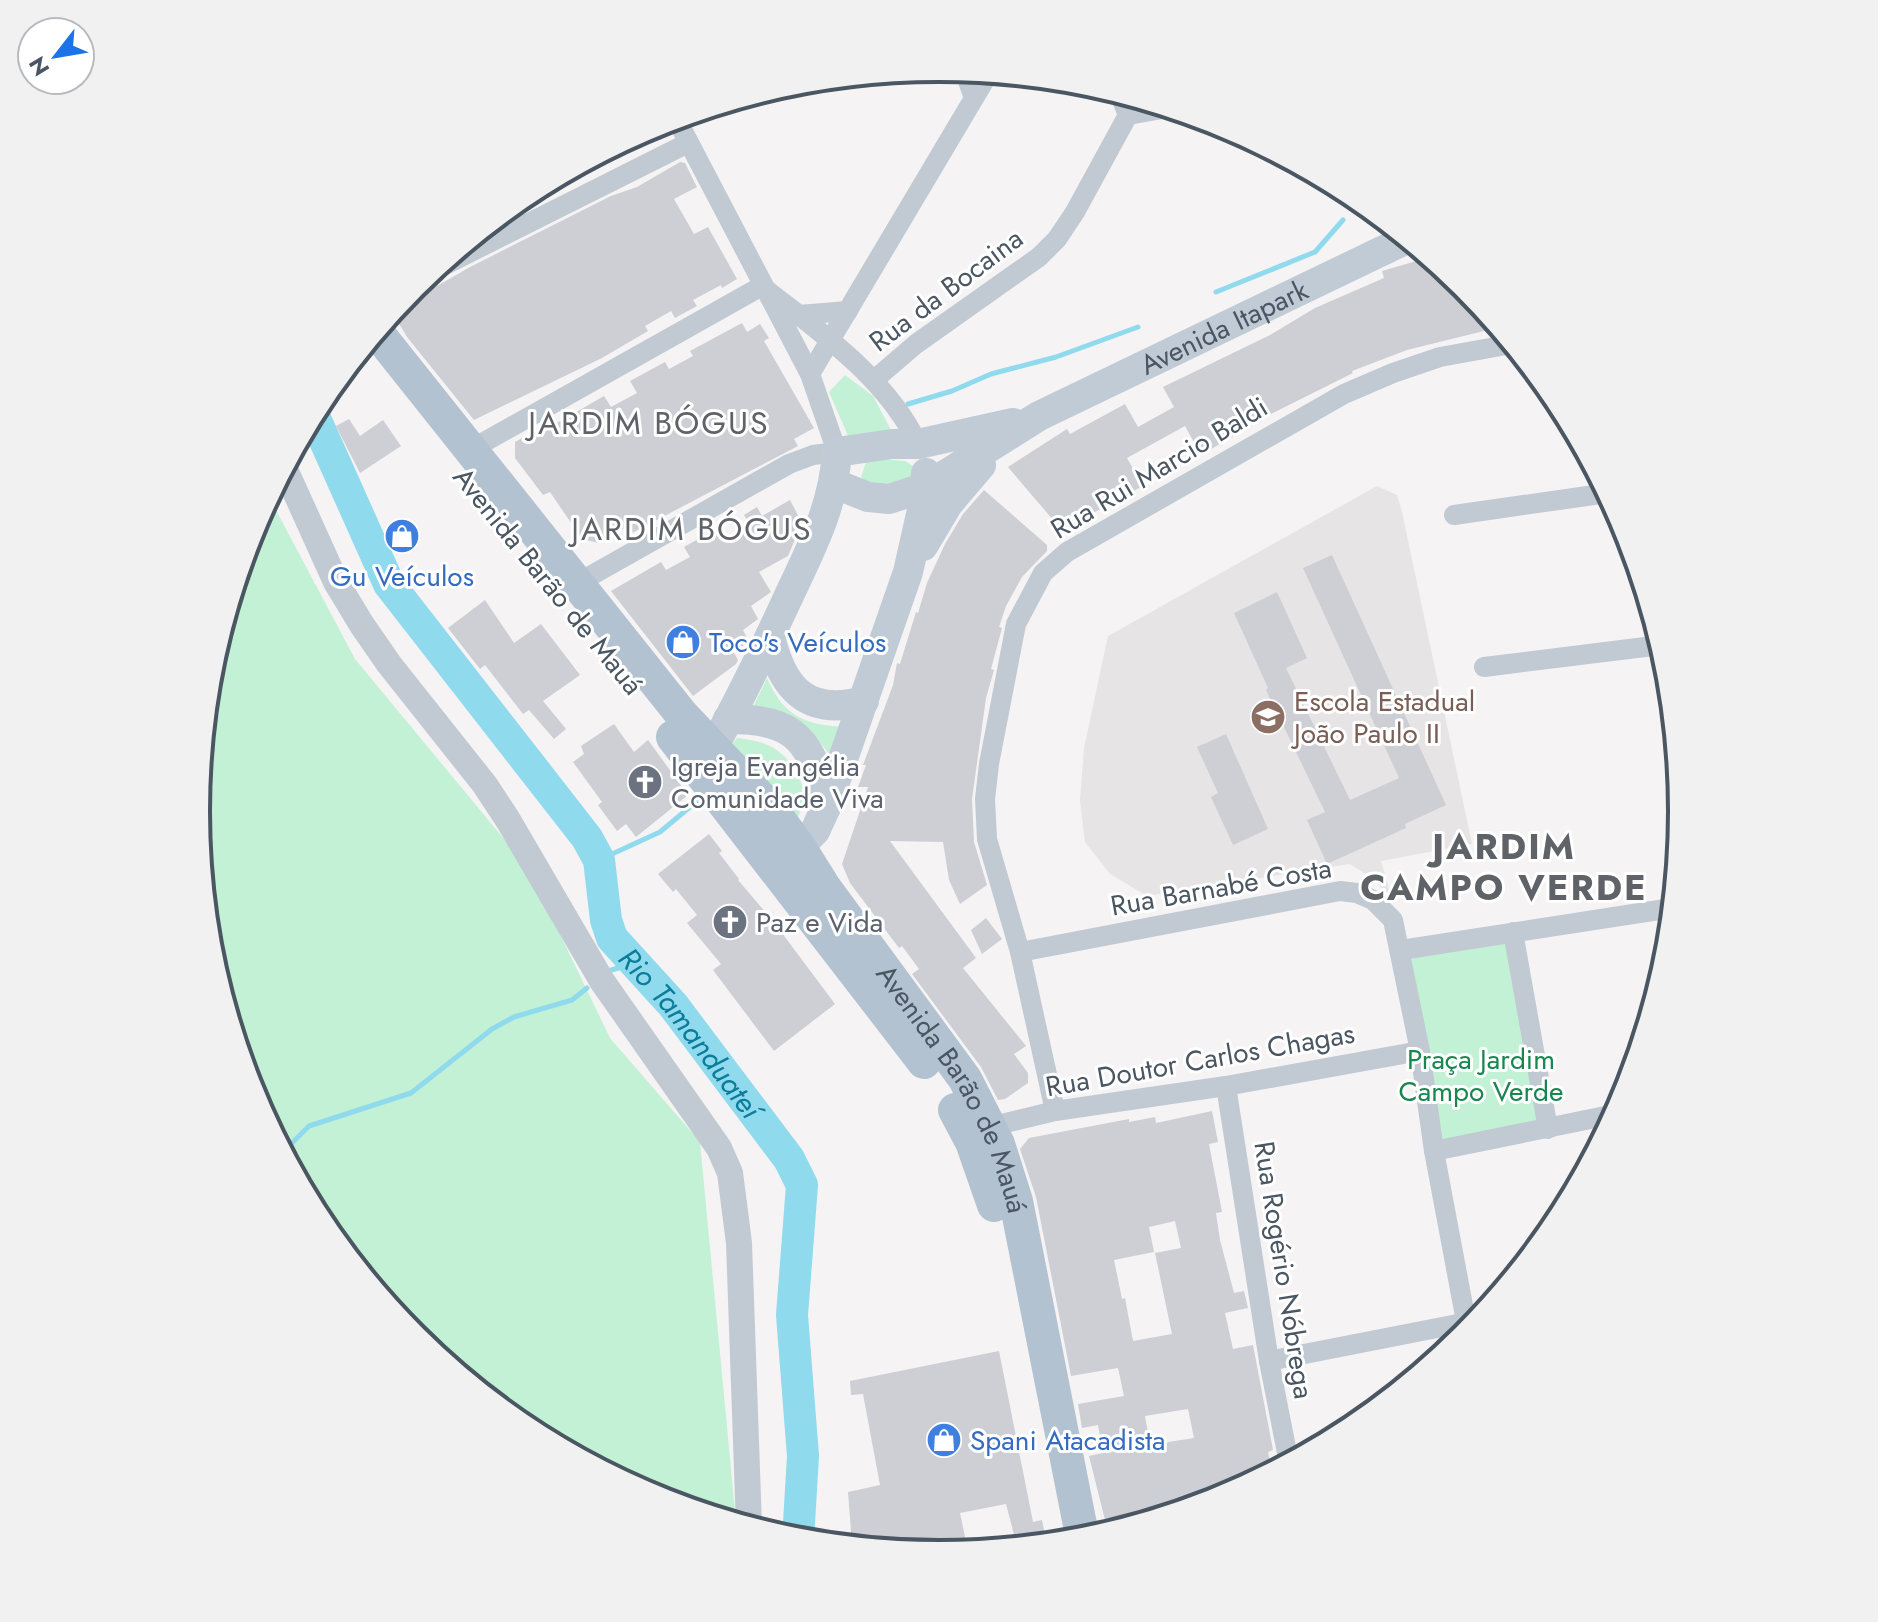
<svg xmlns="http://www.w3.org/2000/svg" width="1878" height="1622" font-family="Jost,sans-serif">
  <rect width="100%" height="100%" fill="#f5f3f3"/>
  <path fill="#e6e4e5" d="M1377,486L1397,495L1402,512L1472,844L1381,861L1392,899L1372,878L1350,864L1147,896L1110,874L1085,842L1080,801L1084,748L1108,636Z"/>
  <g fill="#c3f1d5">
    <path d="M845,375L873,396L892,432L849,438L829,392Z"/>
    <path d="M878,459L905,461L916,468L917,477L871,491L861,477L866,462Z"/>
    <path d="M269,497L355,659L528,868L610,1038L700,1142L736,1522L654,1497L526,1429L413,1336L321,1223L252,1095L210,956L196,811L210,666L253,526Z"/>
    <path d="M767,678C784,718 808,726 849,727L836,763L818,740L750,713Z"/>
    <path d="M737,738C780,742 792,759 807,797L796,821L728,750Z"/>
    <path d="M1510,937L1543,1125L1439,1144L1410,955Z"/>
  </g>
  <g fill="none" stroke-linecap="round" stroke-linejoin="round">
    <g stroke="#90daee" stroke-width="5">
      <path d="M1216,292L1315,252L1343,220"/>
      <path d="M908,404L952,391L991,374L1056,357L1138,327"/>
      <path d="M599,860L660,832L696,802"/>
      <path d="M608,971L635,963"/>
      <path d="M283,1152L309,1126L411,1093L492,1029L514,1017L572,1000L587,988"/>
    </g>
    <path stroke="#90daee" stroke-width="32" id="s1" d="M313,414L389,584L587,838L599,860L606,920L612,938L673,1005L789,1159L802,1185L792,1315L803,1456L798,1540"/>
  </g>
  <g fill="#cdcfd5" fill-rule="evenodd">
    <path d="M680,162L685,163L697,187L674,199L694,234L708,227L737,279L722,288L721,285L693,300L697,306L675,318L671,311L645,326L648,331L602,358L474,420L407,337L392,312L470,267L611,196L637,187Z"/>
    <path d="M1430,257L1465,286L1484,309L1488,330L1407,350L1352,371L1353,373L1271,414L1201,455L1185,426L1127,458L1143,486L1078,521L1080,522L1065,534L1008,467L1067,429L1070,434L1125,404L1138,427L1174,407L1163,387L1270,335L1315,308L1384,278L1382,271Z"/>
    <path d="M742,323L747,332L760,324L769,338L764,341L814,428L794,439L798,446L632,533L628,526L599,543L582,539L550,492L543,495L515,458V442L555,419L557,423L604,396L611,407L637,393L630,381L665,362L669,369L693,356L690,351Z"/>
    <path d="M349,419L360,436L383,420L401,446L360,473L336,426Z"/>
    <path d="M984,490L1047,545V551L1022,577L1006,606L999,627L1002,628L991,669L994,670L986,698L972,799L974,842L987,885L960,904L949,880L943,842L890,841L976,958L963,968L1026,1046L1014,1054L1028,1073V1083L1005,1099L998,1100L981,1067L912,974L919,969L902,946L899,948L850,883L842,864L868,787H858L866,765H863L893,685L897,663L900,664L916,612L918,613L927,583L945,544L963,514Z"/>
    <path d="M790,500L802,523L788,556L759,572L771,592L751,606L758,619L743,630L748,640L746,644L733,651L738,660L736,664L693,696L611,591L661,562L666,570L690,557L684,547L718,528L725,539L750,525L744,515L757,507L762,516Z"/>
    <path d="M1332,555L1446,805L1405,824L1406,828L1327,864L1307,820L1325,812L1266,690L1268,688L1234,613L1277,592L1307,658L1286,668L1350,800L1399,778L1303,568Z"/>
    <path d="M485,600L514,643L541,624L580,675L543,701L566,729L554,739L529,710L523,714L485,665L480,669L448,628Z"/>
    <path d="M614,724L634,752L648,740L688,795L636,837L626,824L617,831L598,805L602,802L573,762L584,754L581,746Z"/>
    <path d="M1226,734L1268,829L1233,845L1211,797L1218,793L1197,747Z"/>
    <path d="M709,834L722,851L719,853L739,879L738,880L773,921L835,1004L774,1051L713,970L721,964L687,923L697,915L676,889L673,892L658,874Z"/>
    <path d="M986,918L1002,939L982,954L971,930Z"/>
    <path d="M1212,1111L1218,1142L1209,1144L1222,1212L1216,1213L1220,1240L1234,1293L1244,1291L1248,1308L1225,1313L1233,1349L1253,1345L1273,1450L1268,1452L1272,1472L1223,1498L1108,1532L1089,1456L1103,1453L1098,1425L1082,1428L1078,1404L1124,1396L1118,1368L1071,1376L1036,1197L1020,1149L1029,1138L1129,1119V1122L1155,1117L1156,1123ZM1175,1221L1181,1248L1155,1253L1172,1334L1133,1341L1125,1298L1122,1299L1114,1260L1154,1252L1149,1227ZM1188,1409L1194,1438L1150,1445L1145,1416Z"/>
    <path d="M999,1351L1033,1522L1042,1520L1046,1540L1017,1546L1006,1504L960,1513L968,1551L939,1554L852,1545L848,1492L880,1485L863,1394L851,1395L850,1381Z"/>
  </g>
  <g fill="none" stroke-linecap="round" stroke-linejoin="round">
    <g stroke="#c1cad2" stroke-width="20">
      <path d="M964,70L974,98"/>
      <path d="M1119,93L1128,115"/>
      <path d="M1128,115L1168,108"/>
      <path d="M505,211L514,230"/>
      <path d="M429,273L688,143"/>
      <path d="M768,291C824,335 887,379 918,444"/>
      <path d="M799,315L848,311"/>
      <path d="M810,374L989,73"/>
      <path d="M874,380L916,344L1039,257L1057,239L1075,212L1128,115"/>
      <path d="M470,450L762,286"/>
      <path d="M1454,515L1608,493"/>
      <path d="M576,584L789,464L813,455L837,452L810,374L676,118"/>
      <path d="M1484,667L1661,645"/>
      <path d="M1513,932L1548,1129"/>
      <path d="M1401,950L1672,908"/>
      <path d="M1020,952L1340,891L1357,893L1373,900L1393,920L1420,1051L1434,1151L1468,1332"/>
      <path d="M1226,1086L1269,1361L1289,1463"/>
      <path d="M1055,1111L1020,952L987,839L985,799L989,764L1016,624L1043,573L1067,552L1344,394L1393,373L1440,357L1512,344"/>
      <path d="M989,1127L1055,1111L1226,1086L1420,1051"/>
      <path d="M1434,1151L1615,1114"/>
      <path d="M1269,1361L1478,1320"/>
    </g>
    <path stroke="#c1cad2" stroke-width="26" d="M284,467L336,582L362,625L389,664L485,785L508,820L602,981L719,1148L730,1173L739,1243L749,1526"/>
    <g stroke="#c1cbd6" stroke-width="30">
      <path id="s2" d="M835,484L868,497L889,499L926,487L1039,416L1407,239"/>
      <path d="M923,546L948,504L981,465"/>
      <path d="M770,636C782,688 807,717 864,701"/>
      <path d="M728,719C798,719 811,742 827,805"/>
      <path d="M702,767C733,714 760,658 786,602C810,550 833,510 837,452L892,444H918L1013,423"/>
      <path d="M799,847L815,831L827,805L908,572L924,501L926,473"/>
    </g>
    <g stroke="#b3c2d1" stroke-width="34">
      <path id="s3" d="M376,331L682,715L772,810L799,847L824,887L965,1079L998,1144L1016,1201L1083,1540"/>
      <path d="M673,737L924,1062"/>
      <path d="M955,1110L972,1142L994,1205"/>
    </g>
  </g>
  <defs>
    <symbol id="shop-disc" viewBox="-11 -11 22 22"><circle r="9.5" fill="#3f7fe0" stroke="#fff"/><path d="M-5-2.5h2.3a2.7 3.5 0 0 1 5.4 0H5L5.5 6h-11ZM-1.5-2.5h3a1.5 2.3 0 0 0-3 0Z" fill="#fff"/></symbol>
    <symbol id="school-disc" viewBox="-11 -11 22 22"><circle r="9.5" fill="#8d6e63" stroke="#fff"/><path d="M0-5L7-2L0 1L-7-2ZM-4 1L0 2.5L4 1V4Q0 6-4 4Z" fill="#fff"/></symbol>
    <symbol id="church-disc" viewBox="-11 -11 22 22"><circle r="9.5" fill="#6b7280" stroke="#fff"/><path d="M-1.2-6h2.4v3.5h3.3v2.4h-3.3V6h-2.4V-.1h-3.3v-2.4h3.3Z" fill="#fff"/></symbol>
  </defs>
  <g fill-rule="evenodd">
    <use href="#shop-disc" x="382" y="516" width="40" height="40"/>
    <use href="#shop-disc" x="663" y="622" width="40" height="40"/>
    <use href="#school-disc" x="1248" y="697" width="40" height="40"/>
    <use href="#church-disc" x="625" y="762" width="40" height="40"/>
    <use href="#church-disc" x="710" y="902" width="40" height="40"/>
    <use href="#shop-disc" x="924" y="1420" width="40" height="40"/>
  </g>
  <g text-anchor="middle" dominant-baseline="central" stroke-width="6" stroke-linejoin="round" paint-order="stroke">
    <g font-size="28" fill="#4a5661" stroke="#fff">
      <text transform="translate(946 290) rotate(-37)">Rua da Bocaina</text>
      <text stroke="none"><textPath href="#s2" startOffset="434">Avenida Itapark</textPath></text>
      <text transform="translate(1159 468) rotate(-31)">Rua Rui Marcio Baldi</text>
      <text transform="translate(548 581) rotate(51)">Avenida Barão de Mauá</text>
      <text transform="translate(1221 887) rotate(-10)">Rua Barnabé Costa</text>
      <text transform="translate(1200 1060) rotate(-10)">Rua Doutor Carlos Chagas</text>
      <text stroke="none"><textPath href="#s3" startOffset="956">Avenida Barão de Mauá</textPath></text>
      <text transform="translate(1284 1270) rotate(81)">Rua Rogério Nóbrega</text>
    </g>
    <g font-size="28" fill="#366cbe" stroke="#fff" text-anchor="start">
      <text x="402" y="576" text-anchor="middle">Gu Veículos</text>
      <text x="709" y="642">Toco's Veículos</text>
      <text x="970" y="1440">Spani Atacadista</text>
    </g>
    <g font-size="28" fill="#785e54" stroke="#fff" text-anchor="start">
      <text x="1294" y="701">Escola Estadual<tspan x="1294" dy="32">João Paulo II</tspan></text>
    </g>
    <g font-size="28" fill="#5b616d" stroke="#fff" text-anchor="start">
      <text x="671" y="766">Igreja Evangélia<tspan x="671" dy="32">Comunidade Viva</tspan></text>
      <text x="756" y="922">Paz e Vida</text>
    </g>
    <g font-size="28" fill="#17864f" stroke="#fff">
      <text x="1481" y="1059">Praça Jardim<tspan x="1481" dy="32">Campo Verde</tspan></text>
    </g>
    <g font-size="30" font-style="italic" fill="#0c7c9b" stroke="#fff">
      <text stroke="none"><textPath href="#s1" startOffset="736">Rio Tamanduateí</textPath></text>
    </g>
    <g font-size="32" letter-spacing="2" fill="#5f6368" stroke="#fff">
      <text x="649" y="423">JARDIM BÓGUS</text>
      <text x="692" y="529">JARDIM BÓGUS</text>
    </g>
    <g font-size="36" font-weight="bold" letter-spacing="2" fill="#5f6368" stroke="#fff">
      <text x="1504" y="846">JARDIM<tspan x="1504" dy="41">CAMPO VERDE</tspan></text>
    </g>
  </g>
  <path d="M0 0H1878V1622H0ZM210 811a729 729 0 1 1 1458 0a729 729 0 1 1-1458 0Z" fill="#f1f1f2" fill-rule="evenodd"/>
  <path fill="none" stroke="#4a5661" stroke-width="4" d="M210 811a729 729 0 1 1 1458 0a729 729 0 1 1-1458 0Z"/>
  <g transform="translate(56 56) rotate(239)"><circle r="38" fill="#ffffff" stroke="#b7bbc0" stroke-width="2"/>
  <path d="M0-6L14 30L0 20L-14 30Z" fill="#1a73e8"/>
  <text y="-12" font-size="22" font-weight="bold" text-anchor="middle" fill="#4a5661">N</text>
  </g>
</svg>
